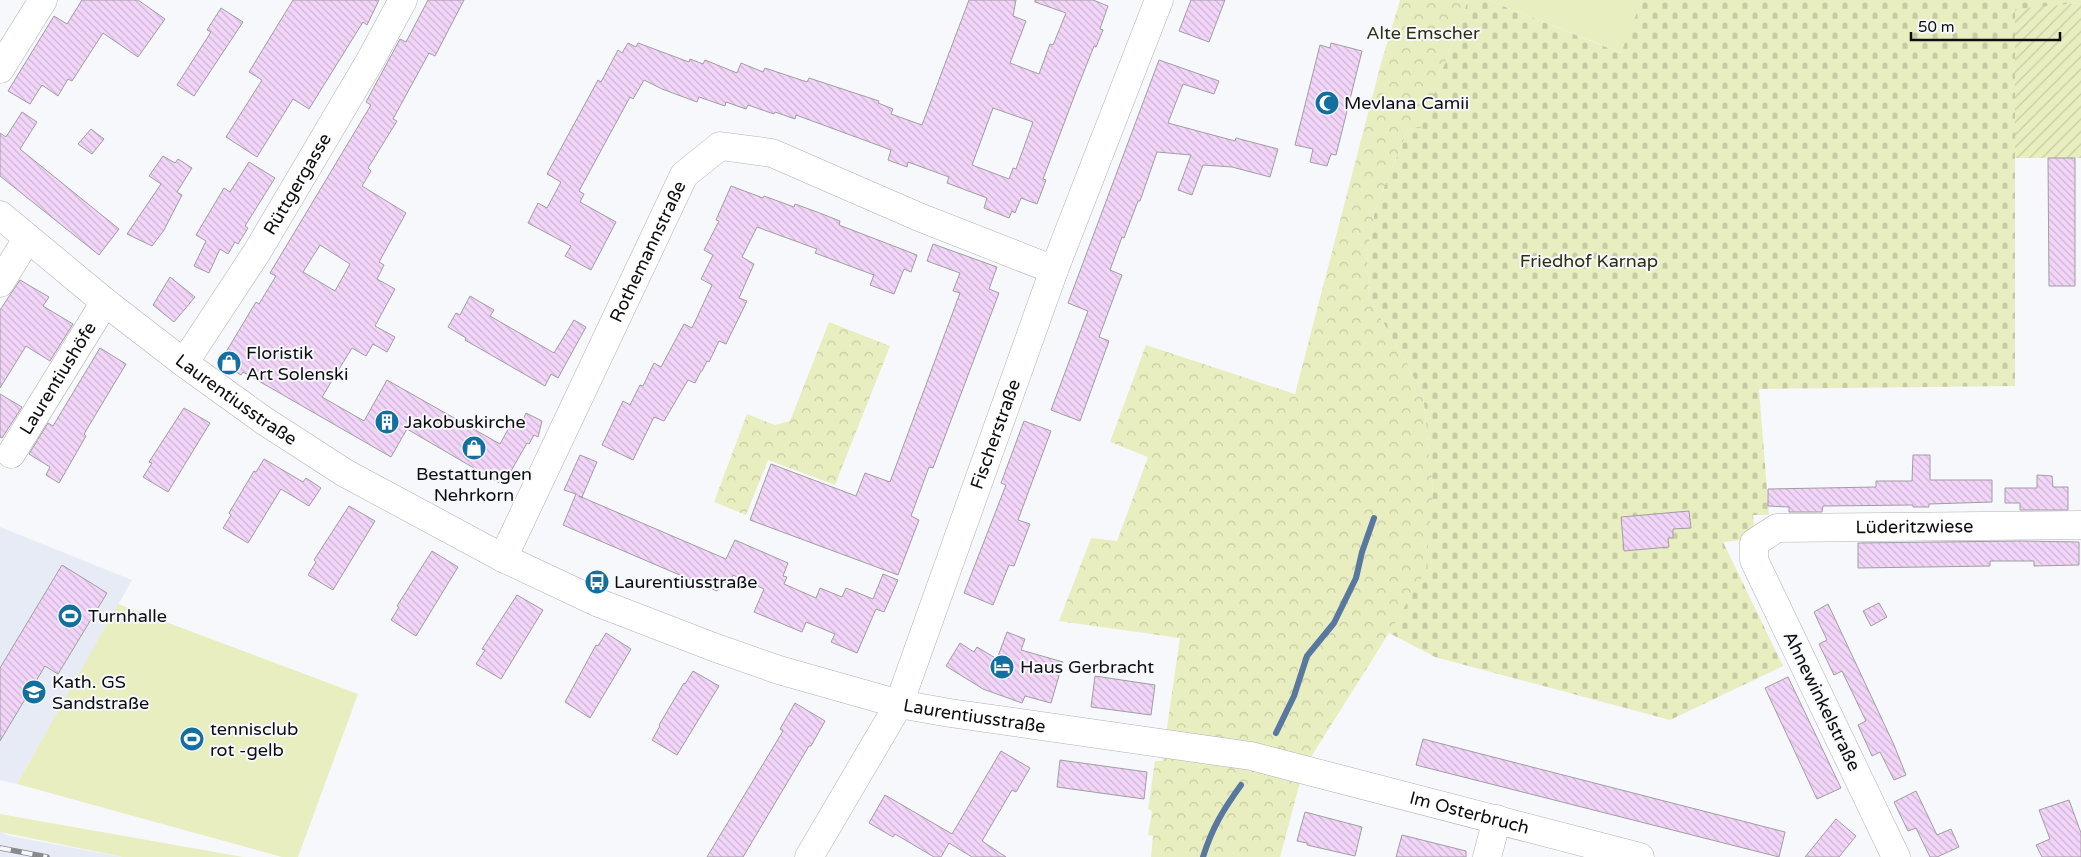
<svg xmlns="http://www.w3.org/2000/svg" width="2081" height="857" font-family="'Varela Round',sans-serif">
  <defs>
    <pattern id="cemetery-stones" width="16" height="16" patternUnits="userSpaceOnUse" patternTransform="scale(1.25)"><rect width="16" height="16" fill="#e9eec0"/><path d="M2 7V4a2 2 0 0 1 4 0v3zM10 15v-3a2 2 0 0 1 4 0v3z" fill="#c7cba4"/></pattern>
    <pattern id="park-crowns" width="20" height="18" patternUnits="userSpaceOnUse" patternTransform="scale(1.25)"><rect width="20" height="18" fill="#e9eec0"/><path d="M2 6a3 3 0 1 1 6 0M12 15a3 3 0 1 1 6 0" fill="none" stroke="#c7cba4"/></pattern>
    <pattern id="garden-furrows" width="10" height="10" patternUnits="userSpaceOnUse" patternTransform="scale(1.25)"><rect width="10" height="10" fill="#e9eec0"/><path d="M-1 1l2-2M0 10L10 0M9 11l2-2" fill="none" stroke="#c7cba4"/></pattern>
    <pattern id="building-back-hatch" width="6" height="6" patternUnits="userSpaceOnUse" patternTransform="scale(1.25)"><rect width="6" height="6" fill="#f2d5f8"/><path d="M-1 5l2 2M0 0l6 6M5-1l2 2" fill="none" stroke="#ceb6d3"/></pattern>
  </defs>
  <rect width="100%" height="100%" fill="#f7f8fc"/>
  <g fill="#e7ebf6">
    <path d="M0,527L132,580L17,784L0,780Z"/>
    <path d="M0,832L10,836L123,857H0Z"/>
  </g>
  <g fill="#e9eec0">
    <path d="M1488,0H1642L1622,53Z"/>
    <path d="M118,604L358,694L298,857H282L17,784Z"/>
    <path d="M0,814L243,857H123L0,832Z"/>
  </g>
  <path fill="url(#cemetery-stones)" d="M1468,0H1488L1621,53L1642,0H2081V3L2015,10V386L1759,389L1769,515H1753L1755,539L1723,542L1783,666L1670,720L1435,657L1389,633L1421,569H1417L1433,490L1423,394L1369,297L1367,252L1375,210L1408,129L1421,127Z"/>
  <g fill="url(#park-crowns)">
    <path d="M1400,0H1468L1421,128L1408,129L1375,210L1367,252L1369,297L1423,394L1433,490L1426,571L1389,633L1309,760L1299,786L1280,857H1151L1153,836L1148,835L1152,811L1148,809L1155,761H1162L1180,638L1059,621L1091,538L1117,541L1148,457L1110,442L1146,345L1295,394L1380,67Z"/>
    <path d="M829,322L890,346L835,485L768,460L746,515L714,502L747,414L775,425L790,421Z"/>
  </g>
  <path fill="url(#garden-furrows)" d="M2081,3V158H2015V9Z"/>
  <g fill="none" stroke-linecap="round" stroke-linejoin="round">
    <g stroke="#59789f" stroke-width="6">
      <path d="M1276,733L1294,696L1307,656L1334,623L1356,578L1362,552L1374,518"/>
      <path d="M1203,857C1212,828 1223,810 1241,785"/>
    </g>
  </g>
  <g fill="url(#building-back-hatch)" stroke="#a09ea1" fill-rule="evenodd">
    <path d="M82,0H138L165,19L138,57L103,33L72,81L68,79L58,96L42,85L30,104L8,91L54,16L67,24Z"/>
    <path d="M293,0H379L367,25L363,22L309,109L293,99L257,157L226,137L262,80L249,72Z"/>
    <path d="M428,0H464L435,56L429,53L393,119L397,121L368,168L371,171L362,186L406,213L379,262L384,265L377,279L395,289L375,326L395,337L387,352L373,344L366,356L352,348L322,397L364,421L387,380L500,444L512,422L520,427L526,413L542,421L538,437L534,435L529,444L527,443L503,485L407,429L391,457L243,372L241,375L220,362L256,302L259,304L276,276L270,273L371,105L366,102L400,39L406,42ZM320,245L350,264L335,291L303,272Z"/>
    <path d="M969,0H1016L1013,16L1026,21L1010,63L1039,74L1050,44L1053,45L1066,13L1035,2V0H1093L1108,6L1100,29L1103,30L1096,47L1094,46L1077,89L1043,179L1046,180L1037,204L1021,198L1015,213L1012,211L1009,218L984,208L987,198L947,183L949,177L908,162L907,167L888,160L891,150L864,140L796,115L795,119L775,112L774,114L748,105L746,109L726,102L725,106L699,97L697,102L662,89L644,80L633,99L630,97L579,191L584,194L580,202L616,222L591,270L565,256L571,246L528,223L538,203L547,208L561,182L547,174L598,80L601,82L618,50L622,53L628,43L636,47L638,43L689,62L690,59L703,64L705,60L737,73L741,63L763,72L765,68L807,82L809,78L879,101L878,103L893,109L891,114L922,125ZM993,108L1033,122L1016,169L1013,168L1009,179L972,165Z"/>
    <path d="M1191,0H1225L1209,42L1179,31Z"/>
    <path d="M221,8L243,22L194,96L177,85L211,32L207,30Z"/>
    <path d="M1331,43L1362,51L1336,155L1331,154L1327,166L1310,162L1313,149L1295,145L1320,45L1330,48Z"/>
    <path d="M1159,60L1219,81L1214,94L1183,84L1168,123L1235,141L1236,138L1278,149L1270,177L1232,167L1203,165L1192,195L1178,190L1191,155L1157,152L1140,201H1138L1124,238L1122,237L1110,270L1122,275L1099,337L1109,341L1080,421L1051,410L1088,311L1068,303Z"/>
    <path d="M22,112L37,122L20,149L119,229L99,255L0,176V133L6,137Z"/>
    <path d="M91,129L104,139L92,154L78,144Z"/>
    <path d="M163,156L175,163L178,159L192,168L177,192L182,195L164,230L152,246L127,234L161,184L149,176Z"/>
    <path d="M2048,158H2075V286H2049Z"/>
    <path d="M249,162L275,178L245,226L248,228L238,244L235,242L228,254L220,249L209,273L194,266L206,241L196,235L224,188L230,192Z"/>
    <path d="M731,186L763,198L764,196L794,207L795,204L817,212L840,221L839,225L917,255L911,272L904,269L894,294L870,285L874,275L815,253L817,249L757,227L742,257L754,264L739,298L747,301L726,344L719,341L709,362L707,361L702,371H701L695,383L688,380L664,421L654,417L633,460L602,445L623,401L630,405L640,385L643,386L654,363L661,367L684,324L692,328L712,285L701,279L713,255L704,250L719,221L716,220Z"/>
    <path d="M933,244L997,267L989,289L999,293L933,468L929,467L911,516L919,520L898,575L750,520L771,464L856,496L865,473L890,482L960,293L953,291L960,273L927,261Z"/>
    <path d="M170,277L195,297L174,322L153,305Z"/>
    <path d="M20,280L49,297L43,306L73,324L50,361L26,346L0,388V310Z"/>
    <path d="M470,296L494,310L490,316L554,353L574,320L586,327L558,378L551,374L545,386L465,340L466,338L448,327L456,313L460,315Z"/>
    <path d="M100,348L126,364L84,434L86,436L59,483L46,475L50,467L29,454L48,423L53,426Z"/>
    <path d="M0,394L22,407L2,438L0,437Z"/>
    <path d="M184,408L210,423L168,492L143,477L152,463L149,462Z"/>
    <path d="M1024,421L1051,431L1018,520L1030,524L1014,566L1009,565L993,605L964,593L1006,485L1001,483Z"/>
    <path d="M580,455L597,462L582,497L579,496L726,559L735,540L788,563L783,576L787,577L784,584L816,598L820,588L842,597L846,588L873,599L883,574L898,580L884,612L876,609L857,653L831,642L835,634L806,622L802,632L754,612L764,589L733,575L729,584L721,581L717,591L563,525L576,494L564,490Z"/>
    <path d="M1913,455H1930V480H1992V502L1929,504V507H1913V505L1823,506L1822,512H1789V507L1768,506V489L1876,487V481H1912Z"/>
    <path d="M264,459L303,482L306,478L321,488L309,506L281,489L248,543L223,528L231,515L229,513L254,471L256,472Z"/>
    <path d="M2037,475L2052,476L2053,487H2068V510H2020V503H2005V488H2037Z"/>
    <path d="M349,506L375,521L333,590L308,575L316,562L314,560Z"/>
    <path d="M1689,511L1691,528L1673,529V538H1668L1669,547L1624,551L1621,517Z"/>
    <path d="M2021,541L2079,542V565L2034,566V561H1990V566L1858,568V543Z"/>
    <path d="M432,551L458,567L416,636L391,620L399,607L397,606Z"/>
    <path d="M62,565L107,593L58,674L45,666L0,741V668Z"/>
    <path d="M517,595L543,610L501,679L476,664L485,650L482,649Z"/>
    <path d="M1879,603L1887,617L1871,626L1863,611Z"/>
    <path d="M1828,604L1894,745L1906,775L1894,780L1880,752L1872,756L1858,725L1866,721L1842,671L1834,675L1819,644L1827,640L1814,612Z"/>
    <path d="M1007,632L1025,639L1021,650L1063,662L1051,703L1025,696L1022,703L983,689L946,666L960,643L974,652L977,647L997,659Z"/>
    <path d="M606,633L631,649L590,718L565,702L596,645L598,646Z"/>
    <path d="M693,671L719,686L677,755L652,740L660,726L659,725L684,683L685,684Z"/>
    <path d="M1095,676L1155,685L1151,715L1091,707Z"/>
    <path d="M1788,677L1841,788L1817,799L1765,688Z"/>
    <path d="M795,703L825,721L811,746H809L743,857H707L783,731L780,729Z"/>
    <path d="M1423,739L1785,832L1779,857L1416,765Z"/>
    <path d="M1001,751L1030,768L1016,792L1012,790L982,841L1006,857H972L949,843L941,857H934L895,834L893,837L869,823L885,795L952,834Z"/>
    <path d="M1060,760L1147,772L1144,799L1057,787Z"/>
    <path d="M1916,791L1937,835L1951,829L1959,847L1937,857H1930L1916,828L1908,831L1894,802Z"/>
    <path d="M2069,800L2081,833V857H2042L2036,845L2050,839L2039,810Z"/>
    <path d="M1305,812L1362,827L1355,856L1307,845V843L1297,841Z"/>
    <path d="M1836,819L1856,836L1839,857H1805Z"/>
    <path d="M1402,835L1466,851V857H1396Z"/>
  </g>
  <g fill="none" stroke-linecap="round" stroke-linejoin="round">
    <defs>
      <g id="minor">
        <path d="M0,69L43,0"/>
        <path id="s1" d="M0,215L105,302L184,363L263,420L345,473L503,558L599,603L716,648L779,670L899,704L950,713L1251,756L1640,857"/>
        <path d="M0,283L27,239"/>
        <path id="s2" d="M184,363L257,252L370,61L403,0"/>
        <path id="s3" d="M11,454L105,302"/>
        <path id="s4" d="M503,558L684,175L720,146L772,153L919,217L1054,270"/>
        <path id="s5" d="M809,857L899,704L1054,270L1159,0"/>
        <path d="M1487,857L1497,819"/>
        <path id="s6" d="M1896,857L1754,560V543L1777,528L2081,525"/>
      </g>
    </defs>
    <use href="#minor" stroke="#b0b2b6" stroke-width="29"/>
    <use href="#minor" stroke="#fff" stroke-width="28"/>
    <defs>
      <path id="rail" d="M0,848L47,857"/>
    </defs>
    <use href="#rail" stroke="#89898c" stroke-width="5.5"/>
    <use href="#rail" stroke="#f7f8fc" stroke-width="4" stroke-dasharray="11" stroke-linecap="butt"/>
  </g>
  <defs>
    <symbol id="mosque-disc" viewBox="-11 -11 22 22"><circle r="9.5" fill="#136f9e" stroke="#f7f8fc"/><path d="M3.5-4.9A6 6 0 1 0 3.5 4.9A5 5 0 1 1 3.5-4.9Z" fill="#fff"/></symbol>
    <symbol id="shop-disc" viewBox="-11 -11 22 22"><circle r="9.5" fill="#136f9e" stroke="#f7f8fc"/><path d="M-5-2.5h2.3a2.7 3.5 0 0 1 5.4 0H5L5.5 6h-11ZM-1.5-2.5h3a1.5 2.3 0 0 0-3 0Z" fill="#fff"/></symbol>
    <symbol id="building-disc" viewBox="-11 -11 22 22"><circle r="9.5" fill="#136f9e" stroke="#f7f8fc"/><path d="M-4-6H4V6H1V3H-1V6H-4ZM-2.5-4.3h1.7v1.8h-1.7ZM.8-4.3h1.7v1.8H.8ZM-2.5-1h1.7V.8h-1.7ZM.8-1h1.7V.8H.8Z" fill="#fff"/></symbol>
    <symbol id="bus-disc" viewBox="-11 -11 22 22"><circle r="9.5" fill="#136f9e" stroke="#f7f8fc"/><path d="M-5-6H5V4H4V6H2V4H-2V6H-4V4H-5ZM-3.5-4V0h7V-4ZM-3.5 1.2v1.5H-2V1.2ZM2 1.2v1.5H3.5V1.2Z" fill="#fff"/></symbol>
    <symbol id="stadium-disc" viewBox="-11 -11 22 22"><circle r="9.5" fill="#136f9e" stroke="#f7f8fc"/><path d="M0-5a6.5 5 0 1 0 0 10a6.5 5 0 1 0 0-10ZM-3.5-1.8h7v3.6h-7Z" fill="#fff"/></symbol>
    <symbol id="hotel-disc" viewBox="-11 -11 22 22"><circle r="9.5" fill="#136f9e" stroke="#f7f8fc"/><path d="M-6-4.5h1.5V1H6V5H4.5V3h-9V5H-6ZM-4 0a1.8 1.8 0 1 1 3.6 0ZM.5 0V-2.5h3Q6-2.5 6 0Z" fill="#fff"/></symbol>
    <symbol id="school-disc" viewBox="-11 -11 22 22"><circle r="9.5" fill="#136f9e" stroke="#f7f8fc"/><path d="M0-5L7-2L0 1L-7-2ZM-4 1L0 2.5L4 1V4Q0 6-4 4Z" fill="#fff"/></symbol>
  </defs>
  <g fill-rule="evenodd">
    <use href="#mosque-disc" x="1313" y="89" width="28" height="28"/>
    <use href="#shop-disc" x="215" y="349" width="28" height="28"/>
    <use href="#building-disc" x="373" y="408" width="28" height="28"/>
    <use href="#shop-disc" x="460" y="434" width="28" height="28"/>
    <use href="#bus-disc" x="583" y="568" width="28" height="28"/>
    <use href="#stadium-disc" x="56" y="602" width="28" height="28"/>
    <use href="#hotel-disc" x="988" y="653" width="28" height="28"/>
    <use href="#school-disc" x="20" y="678" width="28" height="28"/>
    <use href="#stadium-disc" x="178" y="725" width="28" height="28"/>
  </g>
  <g text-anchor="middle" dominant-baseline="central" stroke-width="4" stroke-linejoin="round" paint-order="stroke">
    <g font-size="18" fill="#2c2f0f" stroke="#f7f8fc">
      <text x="1423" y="33">Alte Emscher</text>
      <text x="1589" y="261">Friedhof Karnap</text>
    </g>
    <g font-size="18" fill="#0d0d0f" stroke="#f7f8fc" text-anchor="start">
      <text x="1344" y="103">Mevlana Camii</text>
      <text x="246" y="353">Floristik<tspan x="246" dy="21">Art Solenski</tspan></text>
      <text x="404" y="422">Jakobuskirche</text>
      <text x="474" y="474" text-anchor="middle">Bestattungen<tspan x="474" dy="21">Nehrkorn</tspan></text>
      <text x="614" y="582">Laurentiusstraße</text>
      <text x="88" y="616">Turnhalle</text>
      <text x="1020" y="667">Haus Gerbracht</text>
      <text x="52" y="682">Kath. GS<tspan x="52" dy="21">Sandstraße</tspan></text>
      <text x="210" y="729">tennisclub<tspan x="210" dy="21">rot -gelb</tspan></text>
    </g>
    <g font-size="18" fill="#0d0d0f" stroke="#f7f8fc">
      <text stroke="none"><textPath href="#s2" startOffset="212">Rüttgergasse</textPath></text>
      <text stroke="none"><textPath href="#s4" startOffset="339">Rothemannstraße</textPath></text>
      <text stroke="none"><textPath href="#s3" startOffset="89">Laurentiushöfe</textPath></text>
      <text stroke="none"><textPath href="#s1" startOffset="300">Laurentiusstraße</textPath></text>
      <text stroke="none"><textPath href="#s5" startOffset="464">Fischerstraße</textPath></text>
      <text stroke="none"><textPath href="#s6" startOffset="511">Lüderitzwiese</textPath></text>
      <text transform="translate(1822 701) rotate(64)">Ahnewinkelstraße</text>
      <text stroke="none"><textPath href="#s1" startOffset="1110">Laurentiusstraße</textPath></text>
      <text stroke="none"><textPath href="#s1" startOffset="1615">Im Osterbruch</textPath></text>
    </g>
  </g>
  <path d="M1911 32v8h149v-8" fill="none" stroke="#0d0d0f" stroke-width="2.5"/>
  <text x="1918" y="32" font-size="15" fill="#0d0d0f" stroke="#f7f8fc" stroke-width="4" paint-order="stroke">50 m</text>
</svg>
